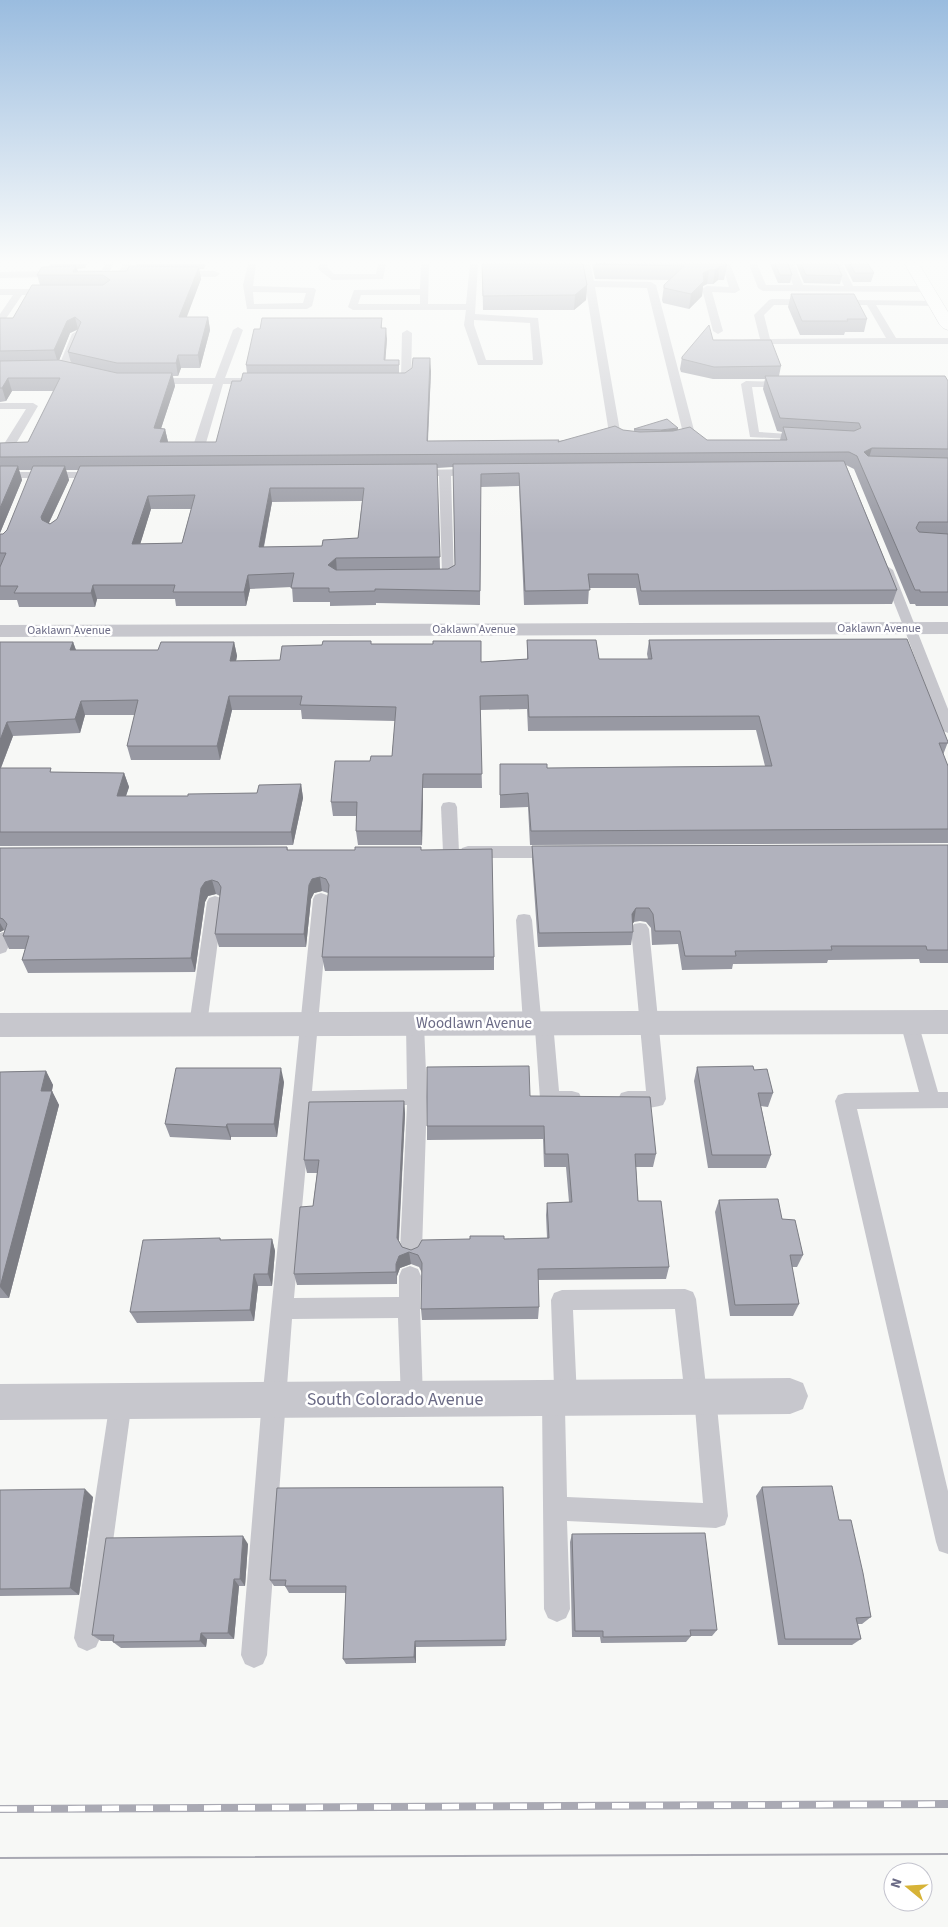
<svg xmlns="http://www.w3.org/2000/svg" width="948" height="1927" font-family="'Source Sans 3',sans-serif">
  <rect width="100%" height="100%" fill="#f7f8f6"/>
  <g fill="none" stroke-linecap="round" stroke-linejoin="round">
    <defs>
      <path id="primary" d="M905,264H919L948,312V330L943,328L940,325Z"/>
    </defs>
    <use href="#primary" stroke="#b8b8bf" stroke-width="1"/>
    <g fill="#c7c7cd" fill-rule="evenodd">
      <path d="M105,264H113L108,275L105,276L0,278V272L102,270Z"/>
      <path d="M123,264H131L129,271H144L149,274L144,277L120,275L118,273Z"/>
      <path d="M248,264H256L253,286L314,288L316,290L312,306L307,309H247L243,285ZM253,292L306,293L303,303L254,304Z"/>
      <path d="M320,264H328L327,267L334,274H376L378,264H386L383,279L332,280L319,270L318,268Z"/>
      <path d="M421,264H429L428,304H466L470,264H478L475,314L538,318L543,363L542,365H478L464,325L466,310H353L348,307L354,290L420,289ZM361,295H420V304H358ZM474,320L530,323L533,360H486L474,325Z"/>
      <path d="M582,264H590L594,281L651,282L656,285L695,434L693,436L674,443L668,440L683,433L647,288L595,287L620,431L636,440L630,443L621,441L609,433Z"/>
      <path d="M722,264H730L740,290L735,293L712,292L723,331L718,334L713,331L702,289L707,286L729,287Z"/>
      <path d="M749,264H757L766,285H793L786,264H794L803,285L844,286L834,264H842L853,286H927L932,289L927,292L763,291L758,288Z"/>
      <path d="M178,271H215L220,274L215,277L175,276V272Z"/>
      <path d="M0,289H52L57,292L52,295H22L3,323L0,324V314L13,295H0Z"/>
      <path d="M772,299L938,301V305L935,306L876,305L896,338H948V344H742V340L760,339L754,315L769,300ZM774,305H867L886,338L770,339L764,315Z"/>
      <path d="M238,327L243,330L225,378H256L261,381L256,384H223L206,443L204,445H196L194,443L213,384H152L147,381L152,378H215L233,330Z"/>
      <path d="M407,330L412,333L411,381L406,384L388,383L387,381L388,379L401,378L402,333Z"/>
      <path d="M77,331L82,334L68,368L67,370H59L58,368L72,334Z"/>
      <path d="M746,381L792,382L793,384L788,387H752L759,432L804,435L810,438L808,440L750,437L741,384Z"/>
      <path d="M0,403H33L38,406L14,447L8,450H0V444H4L26,409H0Z"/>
      <path d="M475,469L479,470L481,472L479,474L451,476L454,577L448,581L427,580L426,577L427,574L442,573L439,476H414L408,473L414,470Z"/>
      <path d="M0,472H100L106,475L100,478H0Z"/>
      <path d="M887,566L893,570L948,709V733L943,731L941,728L904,628L881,570Z"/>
      <path d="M449,802L455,803L457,807L459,852L457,856L451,858L445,856L443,852L441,807L443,803Z"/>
      <path d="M468,846H554L560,848L562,852L560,856L554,858H468L462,856L460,852L462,848Z"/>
      <path d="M321,893L327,895L329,899L312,1091L407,1089L406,1024L409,1019L415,1017L421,1019L424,1024L427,1097L422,1250L418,1257L411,1260L404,1257L400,1250L407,1105L311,1107L294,1298L399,1297V1276L402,1269L410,1266L418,1269L421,1276L420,1307L423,1399L420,1407L412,1410L404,1407L401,1399L398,1318L292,1319L267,1655L263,1664L254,1668L245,1664L241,1655L262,1400L313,899L315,895Z"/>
      <path d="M215,896L221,898L223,902L207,1025L204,1030L198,1032L192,1030L189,1025L207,902L209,898Z"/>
      <path d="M524,914L530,915L532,920L541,1017L550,1018L553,1023L559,1091H572L579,1093L582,1099L579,1105C568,1109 554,1109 543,1105L540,1099L535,1029L526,1028L523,1023L516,920L518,915Z"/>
      <path d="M640,923L646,924L649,929L666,1099L663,1105C651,1109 633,1109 621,1105L618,1099L621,1093L628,1091H646L631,929L634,924Z"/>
      <path d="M3,932L9,934L12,939L6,952L0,954V933Z"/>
      <path d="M909,1015L915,1017L918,1022L938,1092H948V1108L857,1109L948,1491V1554L939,1551L936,1542L835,1101L838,1095L845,1093L919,1092L900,1022L903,1017Z"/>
      <path d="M685,1289L693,1292L696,1299L706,1386L713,1389L716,1397L728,1516L725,1525L716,1528L567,1521L570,1609L566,1618L557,1622L548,1618L544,1609L542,1398L545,1390L554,1387L551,1300L554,1293L562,1290ZM675,1309L685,1397L688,1405L695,1408L703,1503L567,1497L565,1409L574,1406L577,1398L573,1310Z"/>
      <path d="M121,1390L129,1393L132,1401L100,1638L96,1647L87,1651L78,1647L74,1638L110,1401L113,1393Z"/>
    </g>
    <g fill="#c7c7cd" fill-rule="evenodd">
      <path d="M948,622V634L0,637V625Z"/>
      <path d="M948,1010V1034L0,1037V1013Z"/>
      <path d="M790,1378L803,1383L808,1396L803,1409L790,1414L0,1420V1384Z"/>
    </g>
    <use href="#primary" fill="#fff" fill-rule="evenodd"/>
    <path stroke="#a9a9b3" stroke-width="2" d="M0,1858L948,1854"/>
    <defs>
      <path id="rail" d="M0,1809L948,1804"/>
    </defs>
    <use href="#rail" stroke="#a9a9b3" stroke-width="8"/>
    <use href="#rail" stroke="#fff" stroke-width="5.5" stroke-dasharray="17" stroke-linecap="butt"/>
  </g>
  <g fill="#9899a3" fill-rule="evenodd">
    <path d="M49,264H87L85,268L77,269L78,272L127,271L136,266L135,264H206L204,269H199L201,279L186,317H208L210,330L200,368H181L178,376H173L175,386L161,428L165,429L168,442H216L241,381L247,373L246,365L260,329L382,318V328L387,339L385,360H399V373L431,371L428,441H559L623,430L634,432V429L678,430L707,440H780L782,432L777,431L763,389L765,379H713L681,372L680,369L682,357L713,340L781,366L779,376L948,381V606H916L915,604H910L854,469L846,465L897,590L892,604L639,605L636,588H589L588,604L524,605L519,486L481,487L480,605L376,603V605L330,606V602H293L292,587L250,589L246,606H176L175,599H97L95,607H19L17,600H0V534H3L7,530L32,470H19L22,480L0,533V443L28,442L53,391H12L6,401L0,402V318H13L40,285L37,275L50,267ZM77,330L68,352L71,363L59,360L70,333ZM453,467L455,565L448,569H440L437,468ZM66,470H79L57,519L50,524L49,523L69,480ZM362,501L358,538L322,546L264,547L272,502ZM151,509H191L182,543L140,544Z"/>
    <path d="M482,264H583L587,285L586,300L574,310H483Z"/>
    <path d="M592,264H726L727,266L724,280H718L713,284H707L703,286L702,296L689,309L663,303L662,300L664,285L669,280L595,279Z"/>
    <path d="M770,264H788L792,275L790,283H778Z"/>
    <path d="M796,264H837L842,276L840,284L804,283Z"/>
    <path d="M844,264H868L874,273L871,282H853Z"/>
    <path d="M791,294L867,319L864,332H845L844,335H800L788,307Z"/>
    <path d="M527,640L599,659H648L647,654L649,640L948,742L943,755L948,766V843L530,845L528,807L500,808V764L547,768L765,766L756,730L528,731L527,709L480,710L482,788H423L422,845H358L356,831L357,816H333L331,802L370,761L392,756L395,721L302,719L301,710H232L220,760H131L127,746L135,715H85L80,733L13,736L1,768L53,772L124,773L129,787L126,796H188L257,793L301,784L303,798L293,845L0,846V642H73L76,650H158L234,642L237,656L236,661L280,660L322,645L371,644L481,662L527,659Z"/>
    <path d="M948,845V963H920L919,959L828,960L827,963L733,964L732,969L682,970L678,944L652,945L651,928L646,922L640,921L634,922L632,924L633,932L631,945L538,947L532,860V846Z"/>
    <path d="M287,847L288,850H421L494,957V970L325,971L322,957L328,894V893L322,891L314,893L311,899L306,947H219L215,934L220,896L216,894L208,896L205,902L195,972L28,973L22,960L25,949H9L3,936L5,931L4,930L0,932V848Z"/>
    <path d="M697,1067L754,1070L773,1093L768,1107L761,1106L771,1155L766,1168H708L694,1081Z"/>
    <path d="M46,1071L53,1085L52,1091L59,1105L9,1298H0V1072Z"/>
    <path d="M284,1082L277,1137H231V1140L170,1137L165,1124Z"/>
    <path d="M530,1096L656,1154L653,1167H636L638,1201L669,1267L666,1279L538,1280L539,1307L538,1319L422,1320L421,1309L422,1273L419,1267L411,1264L400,1268L397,1276V1284L297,1285L294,1274L313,1206L317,1173H307L304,1160L404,1101L405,1114L399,1241L402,1247L411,1250L504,1239L547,1238L546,1215L547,1203L569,1202L566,1167H544L543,1139L427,1140V1126Z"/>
    <path d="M719,1200L782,1219L803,1255L797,1267H792L799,1304L793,1316H730L715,1212Z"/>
    <path d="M220,1238L221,1240L272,1239L275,1251L272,1286H258L254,1321L137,1323L130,1312Z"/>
    <path d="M762,1487L839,1520L871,1617L862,1624H858L861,1639L852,1645H778L756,1496Z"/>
    <path d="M277,1488L506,1640L505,1646L416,1647V1663L346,1664L343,1659L346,1593H289L285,1586H274L270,1580Z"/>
    <path d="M0,1490L93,1497L79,1595L0,1596Z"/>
    <path d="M572,1534L717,1630L712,1636H691L686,1642L601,1643L600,1637H572L570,1542Z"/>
    <path d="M248,1544L245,1586H239L234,1639H207L206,1647L121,1648L113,1642V1641H101L92,1635Z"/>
  </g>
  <g fill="#7c7d84">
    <path d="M76,266L79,275L73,272Z"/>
    <path d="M720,266L718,280L713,284L715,270Z"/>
    <path d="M199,267L201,279L182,330L179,317Z"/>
    <path d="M709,270L707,284L703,286L702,296L689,309L691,294L703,273Z"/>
    <path d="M587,285L586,300L574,310L575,295Z"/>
    <path d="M75,317L78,329L70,333L58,363L54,350L67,321Z"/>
    <path d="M208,317L210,330L200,368L198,355Z"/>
    <path d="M386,328L387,339L385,365L384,360Z"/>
    <path d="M178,355L181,368L178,376L176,363Z"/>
    <path d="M430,358L431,371L427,454V441Z"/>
    <path d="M172,373L175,386L157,441L154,428Z"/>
    <path d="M8,378L12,391L6,401L2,388Z"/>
    <path d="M678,428V433L661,435V430Z"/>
    <path d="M165,429L168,442H160Z"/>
    <path d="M872,448L868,461L864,452Z"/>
    <path d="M18,466L22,480L0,533V508Z"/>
    <path d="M65,466L69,480L45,531L41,517Z"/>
    <path d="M270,488L272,502L261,560L259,547Z"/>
    <path d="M148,496L151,509L136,558L132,544Z"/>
    <path d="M336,558L337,572L328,565Z"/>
    <path d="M248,575L250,589L246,606L244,592Z"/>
    <path d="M93,585L97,599L95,607L91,593Z"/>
    <path d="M73,642L78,656L70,650Z"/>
    <path d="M234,642L237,656L233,675L230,661Z"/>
    <path d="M229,696L232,710L220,760L217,746Z"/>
    <path d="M81,701L85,715L80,733L75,719Z"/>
    <path d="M7,722L13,736L0,770V740Z"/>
    <path d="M124,773L129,787L121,810L117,796Z"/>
    <path d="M423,774V788L422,845L421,831Z"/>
    <path d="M301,784L303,798L293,845L291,832Z"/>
    <path d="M320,877L322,891L314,893L311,899L306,947L304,934L309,885L312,879Z"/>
    <path d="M212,880L216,894L208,896L205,902L195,972L191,958L201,888L205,882Z"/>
    <path d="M636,908L634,922L629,928L632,914Z"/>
    <path d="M0,923L4,930L0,932Z"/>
    <path d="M281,1068L284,1082L277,1137L274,1124Z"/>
    <path d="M46,1071L53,1085L50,1099L52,1091L59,1105L9,1298L0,1287L41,1091Z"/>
    <path d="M404,1101L405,1114L398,1250L397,1238Z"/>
    <path d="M227,1124L231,1137V1140L226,1127Z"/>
    <path d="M272,1239L275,1251L272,1286L268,1274Z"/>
    <path d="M409,1252L411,1264L400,1268L397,1276V1284L396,1264L399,1256Z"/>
    <path d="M254,1274L258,1286L254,1321L250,1310Z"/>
    <path d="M85,1489L93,1497L79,1595L70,1588Z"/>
    <path d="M243,1536L248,1544L245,1586L240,1579Z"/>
    <path d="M234,1579L239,1586L234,1639L228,1633Z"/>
    <path d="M201,1633L207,1639L206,1647L200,1641Z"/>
    <path d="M415,1641L416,1647V1663L414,1657Z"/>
  </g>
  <g fill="#b1b2bd" stroke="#7c7d84" fill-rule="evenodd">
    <path d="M482,264H583L587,285L575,295L483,296Z"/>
    <path d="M596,264H726L727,266H720L715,270H709L703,273L704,281L691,294L664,288V285L684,266Z"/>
    <path d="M775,264H788L792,275H780Z"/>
    <path d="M801,264H837L842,276L806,275Z"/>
    <path d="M850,264H868L874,273H855Z"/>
    <path d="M76,266L73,272L127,271L129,266L199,267L179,317H208L198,355H178L176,363H117L68,352L81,322L75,317L67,321L54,350L0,351V318H13L32,285H103L110,280L103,275H37L42,267Z"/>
    <path d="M791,294H854L867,319H847L848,321H802Z"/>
    <path d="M262,318H382L381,328H386L384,360H399V365H246L254,329H260Z"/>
    <path d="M709,325L713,340H771L781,366L714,367L682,359V357Z"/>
    <path d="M413,358H430L427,441L559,440L558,442L615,426L623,430L640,432L673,431L690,427L707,440H787L783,427L854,431L861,428L859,423L780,418L765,376H945L948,381V449L872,448L864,452L868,456L948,458V522H919L916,528L919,532L948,534V592H920V590H915L857,456L849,452L0,457V443L28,442L60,378H8L2,388H0V361L59,360L117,373H172L154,428L165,429L160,442H216L232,381H241L243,373H405L412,368Z"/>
    <path d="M667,419L678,428L661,430L634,429Z"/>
    <path d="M844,461L897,590L641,591L638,574H588L590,590L525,591L519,473L481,474L480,591L375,589V591L329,592V588H291L294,573L248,575L244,592H173L175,585H93L91,593H14L18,586H0V567L6,553H0V534H3L7,530L33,466H65L41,517L42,520L50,524L57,519L80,466L437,464L440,557L336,558L328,565L336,570L448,569L455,565L453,464ZM270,488H364L358,538L323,540L322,546L259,547ZM195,495L182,543L132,544L148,496Z"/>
    <path d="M0,466H18L0,508Z"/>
    <path d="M907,639L948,742V743H939L948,766V829L531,831L528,793L500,795V764H547V768L772,766L759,716L529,717L528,695L480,696L482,774H423L421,831H356L357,802H331L335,761H370L371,756H392L396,707L300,705L302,696H229L217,746H127L138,700L81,701L75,719L7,722L0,740V642H73L70,650H158L161,642H234L230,661L280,660L282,646L322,645L323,641H371V644H433V641H481V662L528,659L527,640H596L599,659H652L649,640Z"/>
    <path d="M0,768H51L50,772L124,773L117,796H188V794L257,793L259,785L301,784L291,832H0Z"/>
    <path d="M948,845V950H927L926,946H831L832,950L735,951L736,956H685L680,931H655L653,914L649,908H636L632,914L633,932L539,933L532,846Z"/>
    <path d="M287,847V850H355V847H421V850L492,849L494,957H322L329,885L326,879L320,877L312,879L309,885L304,934H215L221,887L218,882L212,880L205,882L201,888L191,958L22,960L29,936H3L7,924L3,919L0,918V848Z"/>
    <path d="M529,1066L530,1096L650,1097L656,1154H635L638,1201H661L669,1267L538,1269L539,1307L421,1309L422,1263L418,1255L409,1252L399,1256L396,1264V1272L294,1274L300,1207L313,1206L319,1160H304L309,1102L404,1101L397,1238L402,1247L411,1250L418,1247L422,1240L470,1239V1236H504V1239L549,1238L547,1203L572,1202L568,1154H545L544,1126H427V1067Z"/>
    <path d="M753,1066L754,1070L767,1069L773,1093H758L771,1155H712L697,1067Z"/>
    <path d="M176,1068H281L274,1124H227L226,1127L165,1124Z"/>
    <path d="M46,1071L41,1091H52L0,1287V1072Z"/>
    <path d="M778,1199L782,1219L795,1220L803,1255H790L799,1304L735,1305L719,1200Z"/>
    <path d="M220,1238V1240L272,1239L268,1274H254L250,1310L130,1312L143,1240Z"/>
    <path d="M832,1486L839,1520H851L863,1573L871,1617L856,1618L861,1639H785L762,1487Z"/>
    <path d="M503,1487L506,1640L415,1641L414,1657L343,1659L346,1586H285L286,1580H270L277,1488Z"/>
    <path d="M85,1489L70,1588L0,1589V1490Z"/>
    <path d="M705,1533L717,1630H690L691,1636L603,1637V1631H575L572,1534Z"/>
    <path d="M243,1536L240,1579H234L228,1633H201L200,1641L113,1642L114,1635H92L106,1538Z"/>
  </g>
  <linearGradient id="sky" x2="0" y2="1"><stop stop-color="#9abcdf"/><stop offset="0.49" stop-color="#fbfcfb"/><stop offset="1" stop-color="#fbfcfb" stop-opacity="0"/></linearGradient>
  <rect width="948" height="534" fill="url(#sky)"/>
  <g text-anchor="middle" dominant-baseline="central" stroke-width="5" stroke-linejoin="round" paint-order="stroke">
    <g font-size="12" fill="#6a6a85" stroke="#fff">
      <text x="879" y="628">Oaklawn Avenue</text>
      <text x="474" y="629">Oaklawn Avenue</text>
      <text x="69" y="630">Oaklawn Avenue</text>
    </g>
    <g font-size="15" fill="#6a6a85" stroke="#fff">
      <text x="474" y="1023">Woodlawn Avenue</text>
    </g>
    <g font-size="18" fill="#6a6a85" stroke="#fff">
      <text x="395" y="1399">South Colorado Avenue</text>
    </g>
  </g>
  <g transform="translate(908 1887) rotate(288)"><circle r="24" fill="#ffffff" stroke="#c3c3ce"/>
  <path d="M0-4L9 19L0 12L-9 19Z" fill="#d7b337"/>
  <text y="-8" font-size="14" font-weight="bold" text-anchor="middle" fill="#6a6a85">N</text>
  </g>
</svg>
